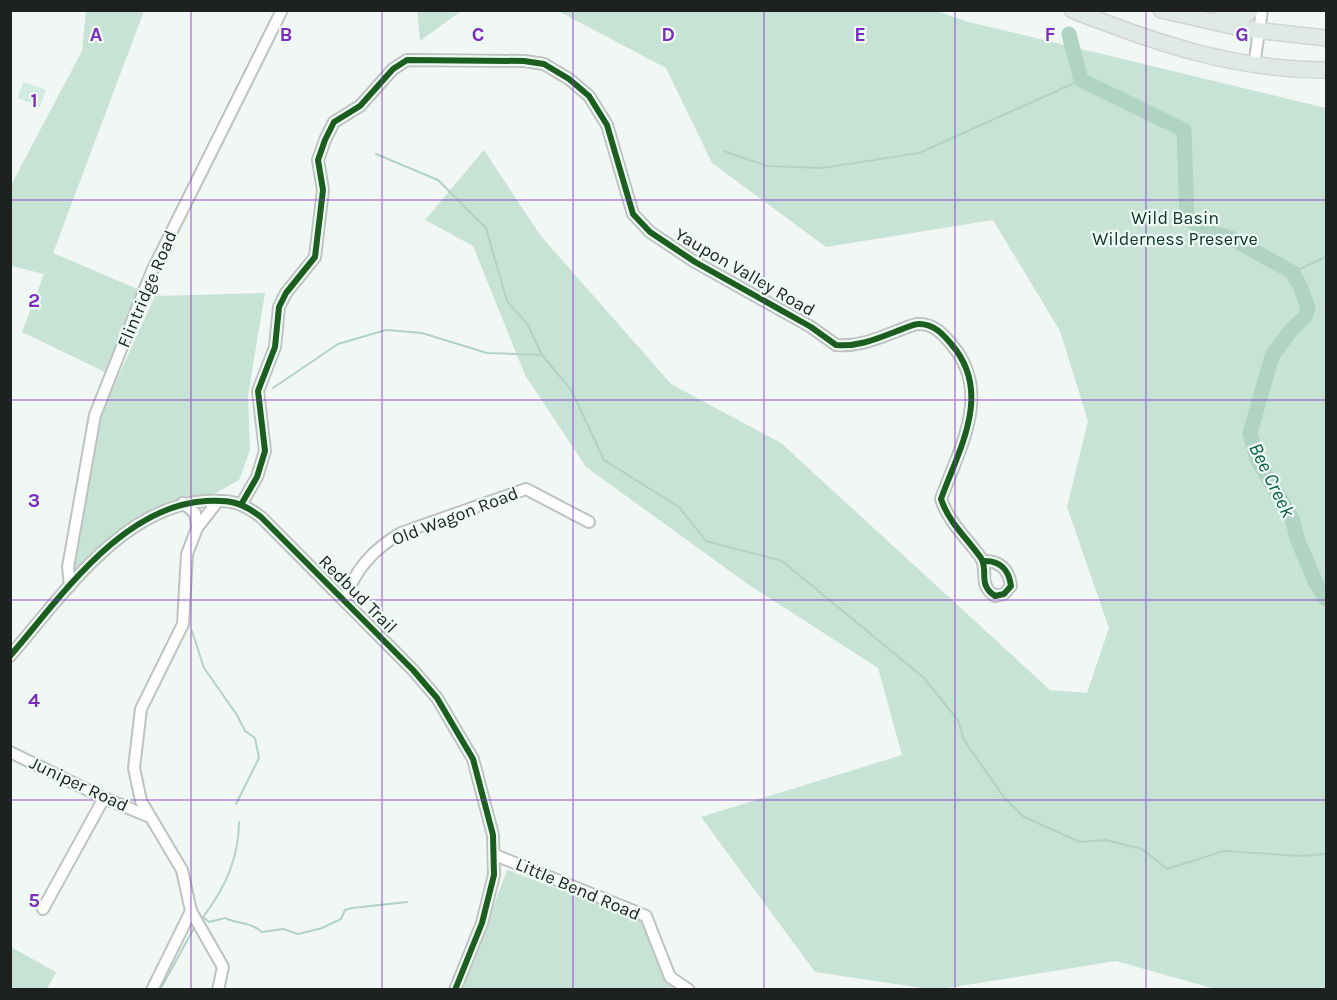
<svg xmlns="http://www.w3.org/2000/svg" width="1337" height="1000" font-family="Karla,sans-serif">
  <rect width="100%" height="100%" fill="#f1f7f4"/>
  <path fill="#d2ebe0" d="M24,82L46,90L40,107L17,98Z"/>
  <g fill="#c7e3d6">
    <path d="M417,10H461V11L420,41Z"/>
    <path d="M86,11H144L53,253L140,290L105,372L22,332L44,274L11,266V185L82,51Z"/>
    <path d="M558,11H937L965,21L1326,108V989H1215L1116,961L935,990L815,972L701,817L902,755L878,668L749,585L586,467L525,375L473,246L425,220L484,150L540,235L671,384L781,443L1050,690L1087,693L1109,628L1067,507L1088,421L1060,331L993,220L826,247L712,163L666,68Z"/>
    <path d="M265,293L248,395L250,450L239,480L212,495L166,503L139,518L81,568L75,569L76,540L102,412L155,296Z"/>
    <path d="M507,870L641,920L668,981L680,990H462Z"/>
    <path d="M11,947L56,972L47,989H11Z"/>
  </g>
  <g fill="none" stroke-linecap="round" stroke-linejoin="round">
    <g stroke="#b1d3c4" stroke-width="2">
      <path d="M724,151L767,166L822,168L919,153L1081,80"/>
      <path d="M376,154L438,180L486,228L507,301L528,325L542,355L572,391L604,460L679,507L706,541L782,561L923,677L958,720L964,740L1003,796L1024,817L1080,842L1106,840L1142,849L1167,869L1224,851L1301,856L1326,854"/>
      <path d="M1296,277L1300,269L1326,257"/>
      <path d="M273,388L338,344L386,330L422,333L487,353L542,355"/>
      <path d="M192,631L204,668L237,715L245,731L255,738L259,758L236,804"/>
      <path d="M239,822C239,857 224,890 203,917L209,922L225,918C238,924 250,922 262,932L283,929L298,934L322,928L341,919L345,910L352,908L407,902"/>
      <path d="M160,990L194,928"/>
    </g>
    <path stroke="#b1d3c4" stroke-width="15" d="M1069,34L1081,80L1184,130L1187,217L1205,231L1231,238L1292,272L1301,288L1308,308L1305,317L1290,331L1272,356L1250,433L1257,459L1292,518L1298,541L1316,583L1326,599"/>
    <defs>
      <g id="minor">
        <path d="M1254,66L1262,10"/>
        <path d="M183,503L195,513L197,528"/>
        <path d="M242,503L257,477L265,451L258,391L275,347L279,307L286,293L315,257L323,190L318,160L325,140L334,122L360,106L393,69L407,60L524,61L544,64L569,79L589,96L607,125L633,214L650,232L695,262L811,327L836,345C858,347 876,339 897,331C904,329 912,324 919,324C934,324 943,334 952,345C993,393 959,449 941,499C949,523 967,538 981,558C989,571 977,584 995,596L1004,594L1011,586C1009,570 1000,560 983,561"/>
        <path d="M70,586L68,567L95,415L152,271L282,10"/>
        <path d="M344,601C355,570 372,550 401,533L526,489L589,522"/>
        <path d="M10,656C61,597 122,506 206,501C231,500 241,502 261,517L413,670L437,698L473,759L493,835L494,875L482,923L455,990"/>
        <path d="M10,752L104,798L148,816"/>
        <path d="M495,855L646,916L670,977L689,990"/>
        <path d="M43,909L104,798"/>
        <path d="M191,911L223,967L218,990"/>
        <path d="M152,990L191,911L182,870L141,801L134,768L141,709L183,624L187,554L197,528L218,501"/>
      </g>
      <g id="highway">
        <path d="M1072,10C1156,43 1234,70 1326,70"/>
        <path d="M1161,10L1245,29L1326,38"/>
        <path d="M1221,18L1243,16L1251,10"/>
      </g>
    </defs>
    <use href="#minor" stroke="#bec2c0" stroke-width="14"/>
    <use href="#highway" stroke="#d1d4d3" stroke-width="18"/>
    <use href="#minor" stroke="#fdfefd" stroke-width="10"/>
    <use href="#highway" stroke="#dfeae6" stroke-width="15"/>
    <defs>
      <g id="cycleway">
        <path d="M242,503L257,477L265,451L258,391L275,347L279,307L286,293L315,257L323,190L318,160L325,140L334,122L360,106L393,69L407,60L524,61L544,64L569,79L589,96L607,125L633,214L650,232L695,262L811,327L836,345C858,347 876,339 897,331C904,329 912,324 919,324C934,324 943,334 952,345C993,393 959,449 941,499C949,523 967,538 981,558C989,571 977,584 995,596L1004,594L1011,586C1009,570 1000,560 983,561"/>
        <path d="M10,656C61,597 122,506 206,501C231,500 241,502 261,517L413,670L437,698L473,759L493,835L494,875L482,923L455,990"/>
      </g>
    </defs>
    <use href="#cycleway" stroke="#eefaf4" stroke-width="10"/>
    <use href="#cycleway" stroke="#1b5e20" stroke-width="6"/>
  </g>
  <path fill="none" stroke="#7b2cbf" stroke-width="1.5" stroke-opacity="0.55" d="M191,10V990M382,10V990M573,10V990M764,10V990M955,10V990M1146,10V990M10,200H1326M10,400H1326M10,600H1326M10,800H1326"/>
  <g text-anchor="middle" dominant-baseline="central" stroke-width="4.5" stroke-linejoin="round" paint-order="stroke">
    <g font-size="18" fill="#0c3427" stroke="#eefaf4">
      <text x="1175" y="218">Wild Basin<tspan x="1175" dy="21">Wilderness Preserve</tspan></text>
    </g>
    <g font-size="18" fill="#1d211f" stroke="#eefaf4">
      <text transform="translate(745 272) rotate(30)">Yaupon Valley Road</text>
      <text transform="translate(147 289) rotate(-67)">Flintridge Road</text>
      <text transform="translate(455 516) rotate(-21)">Old Wagon Road</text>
      <text transform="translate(358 594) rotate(45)">Redbud Trail</text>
      <text transform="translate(79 784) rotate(25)">Juniper Road</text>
      <text transform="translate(578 889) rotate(23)">Little Bend Road</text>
    </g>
    <g font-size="20" font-style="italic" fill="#0d6148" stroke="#eefaf4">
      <text transform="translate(1272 480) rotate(64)">Bee Creek</text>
    </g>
  </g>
  <g font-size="20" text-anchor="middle" font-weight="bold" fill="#7b2cbf" stroke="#eefaf4" stroke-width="4.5" stroke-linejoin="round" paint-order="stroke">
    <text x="96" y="41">A</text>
    <text x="286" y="41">B</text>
    <text x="478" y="41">C</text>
    <text x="668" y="41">D</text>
    <text x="860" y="41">E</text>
    <text x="1050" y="41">F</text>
    <text x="1242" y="41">G</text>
    <text x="34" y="107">1</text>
    <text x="34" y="307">2</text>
    <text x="34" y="507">3</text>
    <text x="34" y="707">4</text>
    <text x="34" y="907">5</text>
  </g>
  <rect width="1337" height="1000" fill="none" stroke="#1d211f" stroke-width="24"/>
</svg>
